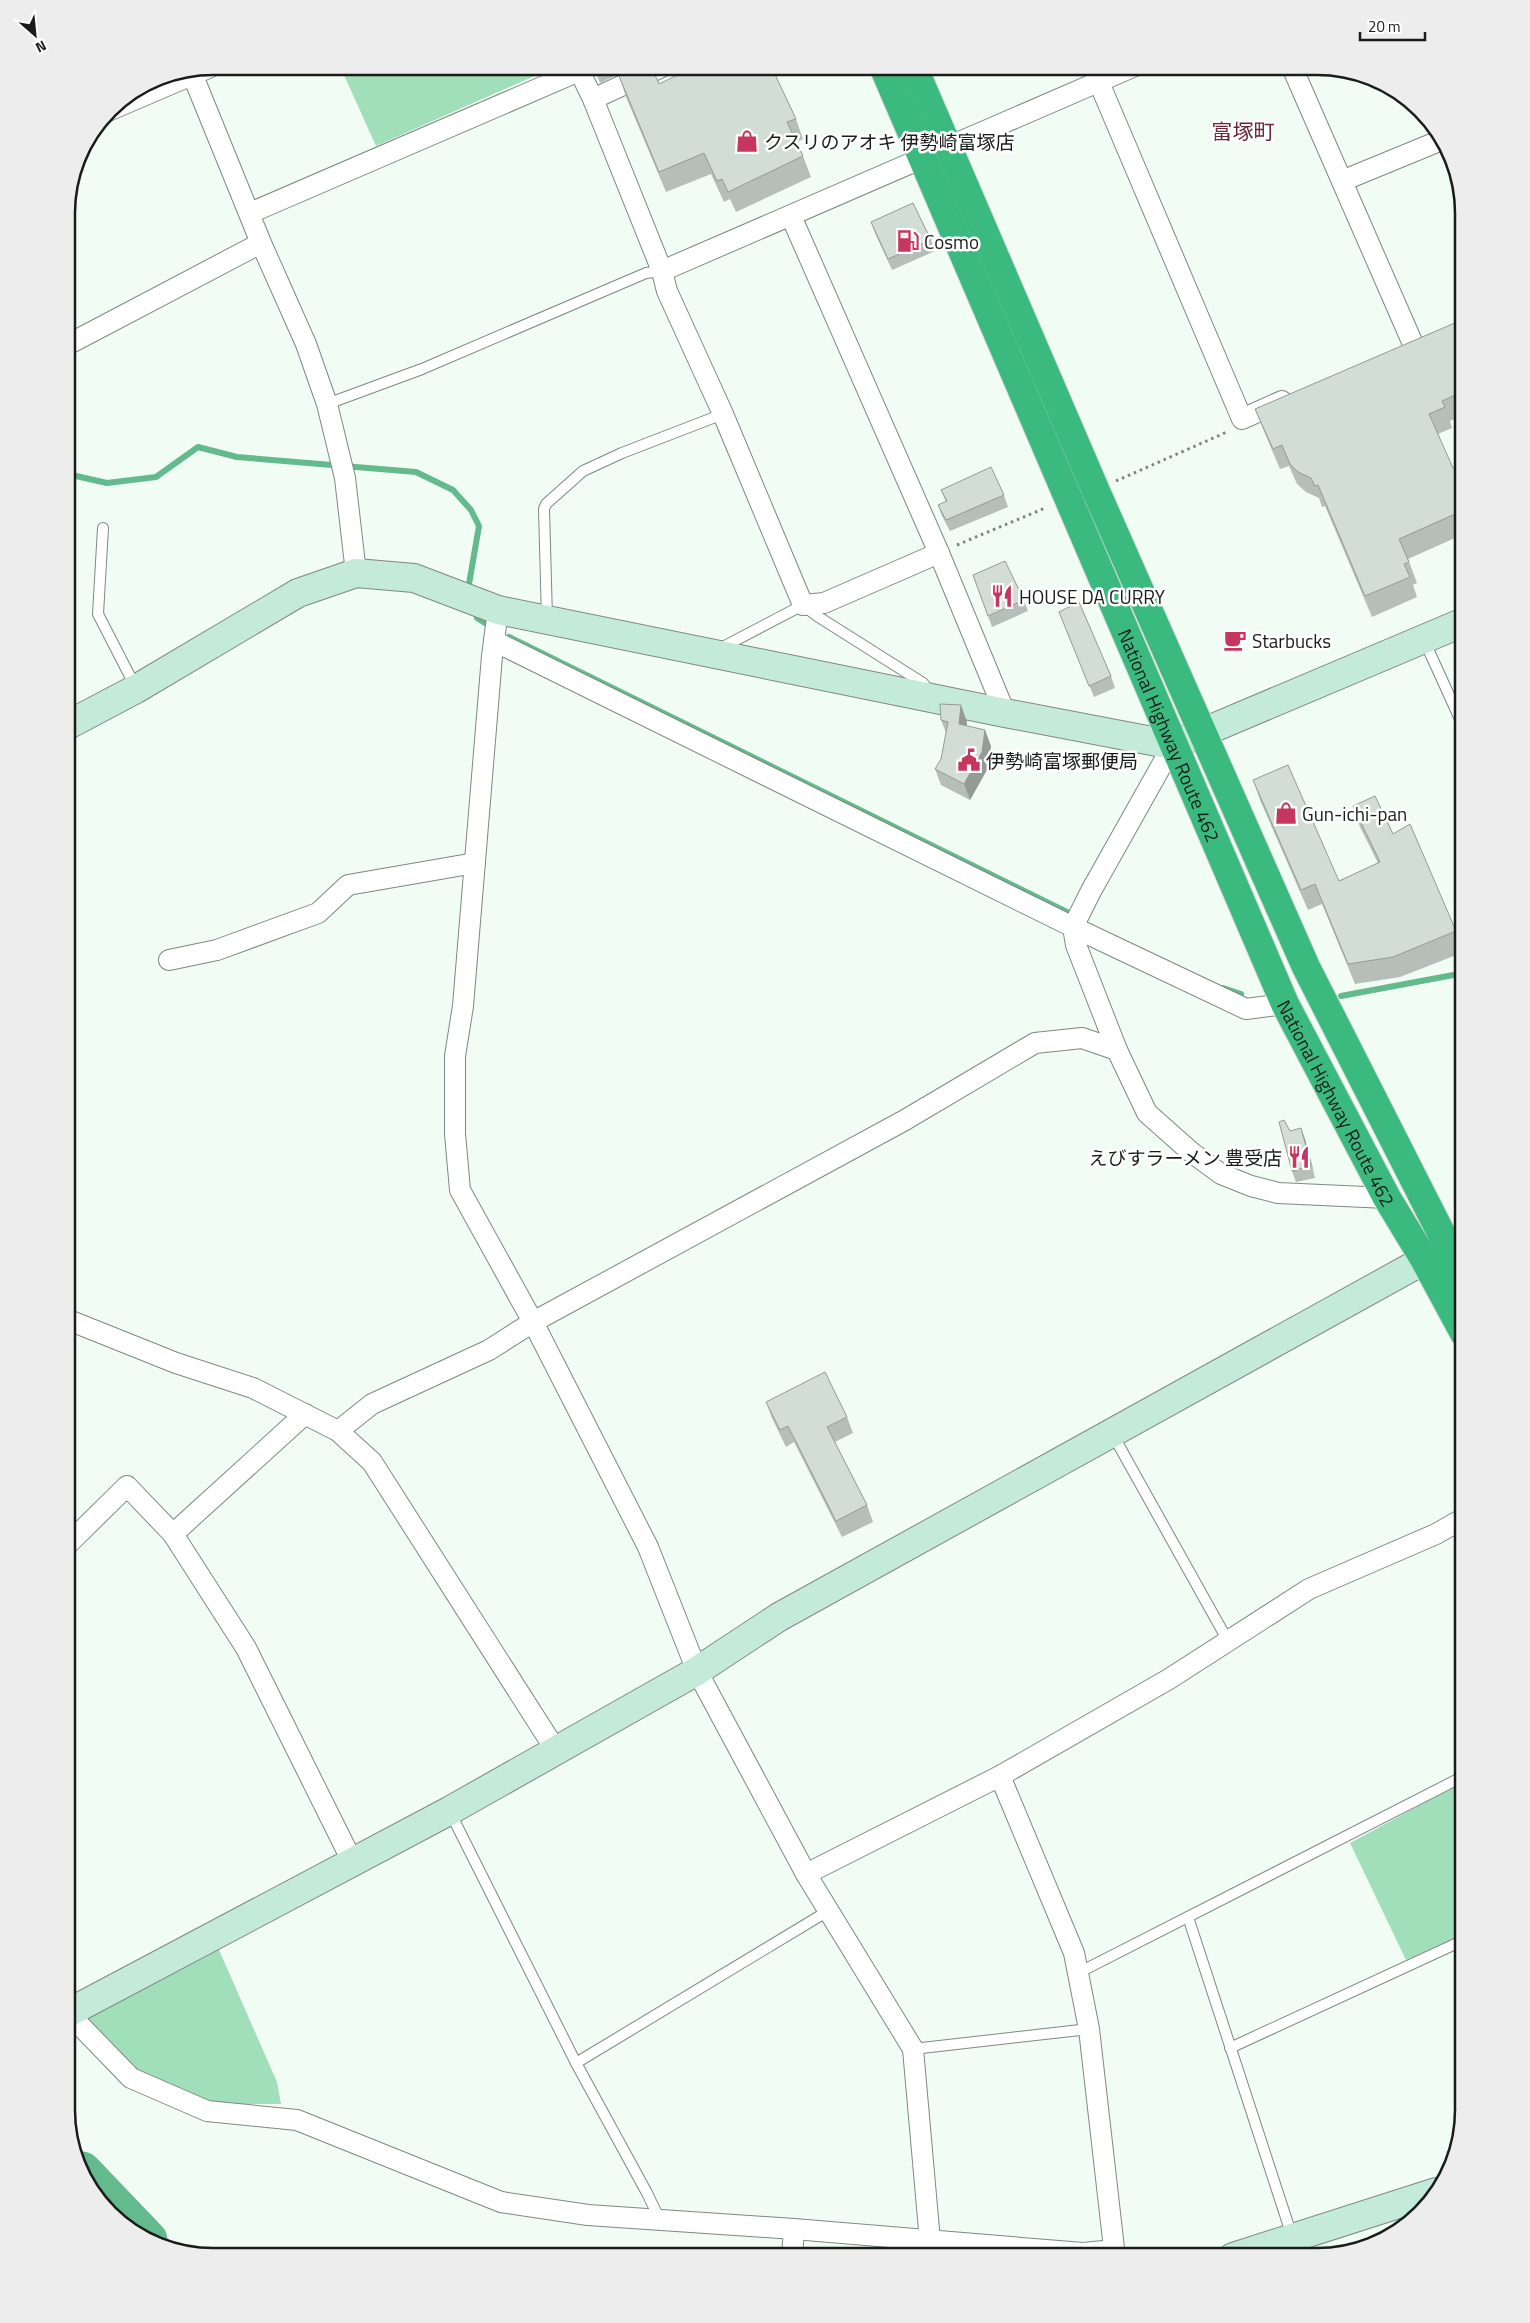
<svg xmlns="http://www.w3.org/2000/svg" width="1530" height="2323" font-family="'Titillium Web','Noto Sans JP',sans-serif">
  <rect width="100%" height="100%" fill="#f1fcf5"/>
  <g fill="#a1dfbb">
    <path d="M340,66H557L376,146Z"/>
    <path d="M1464,1781V1934L1406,1960L1350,1843Z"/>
    <path d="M216,1943L277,2082L281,2104H218L198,2100L135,2074L81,2016Z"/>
  </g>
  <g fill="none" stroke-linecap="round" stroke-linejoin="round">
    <g stroke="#63ba8c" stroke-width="6">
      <path d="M67,474L107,483L156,477L198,447L237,457L416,472L453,490L471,510L479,526L469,584"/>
      <path d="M476,613L477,618L490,626"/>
      <path d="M509,637L1075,916"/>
      <path d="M1223,988L1241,994"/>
      <path d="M1341,996L1464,973"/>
    </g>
    <path stroke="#63ba8c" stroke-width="39" d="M82,2171L148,2240"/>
    <defs>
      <g id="lane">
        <path d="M327,404L422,369L646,273L662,271"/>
        <path d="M103,528L98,614L136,688"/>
        <path d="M547,619L544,509L546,504L583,471L622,453L723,414"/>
        <path d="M1424,640L1464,728"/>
        <path d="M719,649L803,605L817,616L923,683L929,691"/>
        <path d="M1113,1435L1228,1641"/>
        <path d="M450,1812L576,2063L647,2193L660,2220"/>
        <path d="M1188,1917L1292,2236"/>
        <path d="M1078,1973L1464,1776"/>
        <path d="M1230,2048L1464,1940"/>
        <path d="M913,2049L1089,2029"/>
        <path d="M576,2063L828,1911"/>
      </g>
      <g id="street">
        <path d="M577,66L593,99L662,271L667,291L723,414L803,605L824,603L939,553L1005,713"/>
        <path d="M1092,66L1242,419L1282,401"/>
        <path d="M1292,67L1413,344"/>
        <path d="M191,71L261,243L306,344L327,404L345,478L356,573"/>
        <path d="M593,99L664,66"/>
        <path d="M108,111L213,66"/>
        <path d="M1342,181L1444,139"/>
        <path d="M250,213L579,71"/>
        <path d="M791,216L939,553"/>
        <path d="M662,271L1135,66"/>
        <path d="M67,345L261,243"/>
        <path d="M498,610L492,656L463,1006L455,1056V1134L460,1190L533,1322L648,1547L697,1671L806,1874L913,2049L930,2241"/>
        <path d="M494,641L1073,927L1076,945L1117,1050"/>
        <path d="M1173,745L1091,891L1073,927L1246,1009L1285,1004"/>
        <path d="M169,960L217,950L318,913L348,885L475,863"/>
        <path d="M66,1319L176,1363L253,1388L338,1431L372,1462L555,1749"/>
        <path d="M338,1431L372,1404L489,1350L533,1322L905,1120L1035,1043L1082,1038L1117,1050L1147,1113L1191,1152L1221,1174L1251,1186L1278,1193L1387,1198"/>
        <path d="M173,1534L305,1414"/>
        <path d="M66,1546L127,1486L173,1534L246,1648L352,1861"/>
        <path d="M1000,1776L1074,1953L1089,2029L1115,2257"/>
        <path d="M806,1874L1000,1776L1169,1679L1309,1589L1436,1534L1464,1518"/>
        <path d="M68,2013L131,2078L207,2111L297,2120L501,2202L588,2215L794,2229L1083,2253L1114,2250"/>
        <path d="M792,2257L794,2229"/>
      </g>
      <g id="secondary">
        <path d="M66,726L136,689L298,593L356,573L414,578L498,610L1005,713L1173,745L1464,622"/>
        <path d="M66,2014L449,1811L697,1671L779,1617L1446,1248"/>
        <path d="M1233,2257L1436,2192"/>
      </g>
      <g id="highway">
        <path id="s1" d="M883,66L1285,1004L1387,1198L1424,1259L1464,1333"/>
        <path d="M913,66L1095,489L1306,967L1464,1278"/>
      </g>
    </defs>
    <use href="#lane" stroke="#7f8882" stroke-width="12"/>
    <use href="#street" stroke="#7f8882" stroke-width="22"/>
    <use href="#secondary" stroke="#7f8882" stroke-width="30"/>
    <use href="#highway" stroke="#d6d6d6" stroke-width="30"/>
    <g stroke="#7d847f" stroke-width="3" stroke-dasharray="2.5 4" stroke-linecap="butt">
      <path d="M1116,481L1227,432"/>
      <path d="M957,545L1045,508"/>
    </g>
    <use href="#lane" stroke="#fff" stroke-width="10"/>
    <use href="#street" stroke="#fff" stroke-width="20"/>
    <use href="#secondary" stroke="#c4ead9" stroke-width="28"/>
    <use href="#highway" stroke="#3bba7f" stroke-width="28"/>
  </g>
  <g fill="#b5beb9">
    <path d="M593,66H635L600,83Z"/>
    <path d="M619,76L796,119L803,139L797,142L803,156L811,177L736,212L730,199L724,202L711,174L666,192L626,97Z"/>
    <path d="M871,222L931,240L935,251L892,270L875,233Z"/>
    <path d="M1464,319V415L1450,421L1452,428L1438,434L1453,468L1464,478V534L1408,559L1417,583L1413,585L1417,597L1372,617L1325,506L1322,507L1319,498L1306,492L1297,484L1289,466L1280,469L1263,429L1255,409Z"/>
    <path d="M941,490L1004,495L1008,507L950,531L942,516L938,505L946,502Z"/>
    <path d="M973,575L1024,600L1028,611L992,627Z"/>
    <path d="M1059,612L1111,676L1115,688L1094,697Z"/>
    <path d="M941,720L967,722V726L991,746L988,768L970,800L941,785L935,769L941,759L946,733Z"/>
    <path d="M1253,780L1339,881L1378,863L1360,827L1353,806L1393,834L1456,931L1464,952L1400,977L1355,984L1322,904L1308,910L1260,800Z"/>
    <path d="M1290,1131L1305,1139L1315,1178L1296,1182L1292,1171Z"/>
    <path d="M766,1402L847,1417L853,1433L835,1442L867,1505L873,1522L842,1537L794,1442L786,1447L772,1418Z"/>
  </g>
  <g fill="#949b96">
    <path d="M961,705L967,722L965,740L959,724Z"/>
    <path d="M985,730L991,746L988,768L970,800L964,784Z"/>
    <path d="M1301,1128L1305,1139L1314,1172L1310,1161Z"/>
  </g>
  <g fill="#d3ddd7" stroke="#949b96">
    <path d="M594,66H607L596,72Z"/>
    <path d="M640,66H651L659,84L696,66H771L796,119L787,122L803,156L728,192L722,179L717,181L704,153L659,172L619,76Z"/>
    <path d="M913,203L931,240L888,259L871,222Z"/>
    <path d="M1464,319V391L1442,401L1445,407L1429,414L1453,468L1458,466L1464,478V510L1399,539L1409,562L1404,564L1410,577L1365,596L1318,485L1315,486L1311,478L1298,472L1290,464L1282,445L1273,449L1255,409Z"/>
    <path d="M991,467L1004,495L946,520L938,505L947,501L941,490Z"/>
    <path d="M1005,561L1024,600L988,616L973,575Z"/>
    <path d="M1079,602L1111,676L1089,686L1059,612Z"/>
    <path d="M940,704L961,705L959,724L985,730L982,752L964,784L935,769L941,759L948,722L941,720Z"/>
    <path d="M1288,765L1339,881L1380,862L1353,806L1375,796L1393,834L1410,824L1456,931L1393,957L1348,964L1315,884L1301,890L1253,780Z"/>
    <path d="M1284,1120L1290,1131L1301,1128L1310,1161L1308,1162L1311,1166L1292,1171L1279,1122Z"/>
    <path d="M825,1372L847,1417L827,1427L867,1505L836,1521L788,1426L780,1430L766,1402Z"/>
  </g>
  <defs>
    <symbol id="shop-bare" viewBox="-9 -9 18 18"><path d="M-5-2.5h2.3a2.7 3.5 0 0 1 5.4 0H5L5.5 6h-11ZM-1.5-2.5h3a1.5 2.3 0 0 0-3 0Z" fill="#c6375f" stroke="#fff" stroke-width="2.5" paint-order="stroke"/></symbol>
    <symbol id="fuel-bare" viewBox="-9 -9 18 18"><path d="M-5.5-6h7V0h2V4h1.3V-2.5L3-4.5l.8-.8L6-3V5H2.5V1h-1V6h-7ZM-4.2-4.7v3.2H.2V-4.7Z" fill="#c6375f" stroke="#fff" stroke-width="2.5" paint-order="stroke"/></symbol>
    <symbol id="restaurant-bare" viewBox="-9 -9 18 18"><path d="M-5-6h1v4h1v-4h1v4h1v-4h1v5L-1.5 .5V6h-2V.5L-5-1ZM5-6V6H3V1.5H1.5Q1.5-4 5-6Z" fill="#c6375f" stroke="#fff" stroke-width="2.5" paint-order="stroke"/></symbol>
    <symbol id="cafe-bare" viewBox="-9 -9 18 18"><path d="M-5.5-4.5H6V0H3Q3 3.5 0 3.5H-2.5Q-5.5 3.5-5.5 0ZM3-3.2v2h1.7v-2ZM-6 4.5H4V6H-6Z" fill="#c6375f" stroke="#fff" stroke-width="2.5" paint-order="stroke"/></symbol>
    <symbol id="civic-bare" viewBox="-9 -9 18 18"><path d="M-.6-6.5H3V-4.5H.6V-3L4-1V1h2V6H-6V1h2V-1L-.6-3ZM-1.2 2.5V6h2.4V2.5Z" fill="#c6375f" stroke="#fff" stroke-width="2.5" paint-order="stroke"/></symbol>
  </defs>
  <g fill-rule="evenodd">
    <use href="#shop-bare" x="731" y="125" width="32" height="32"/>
    <use href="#fuel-bare" x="892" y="225" width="32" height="32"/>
    <use href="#restaurant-bare" x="986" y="580" width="32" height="32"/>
    <use href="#cafe-bare" x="1219" y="624" width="32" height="32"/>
    <use href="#civic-bare" x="953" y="744" width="32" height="32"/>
    <use href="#shop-bare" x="1270" y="797" width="32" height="32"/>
    <use href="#restaurant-bare" x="1283" y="1141" width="32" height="32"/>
  </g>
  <g text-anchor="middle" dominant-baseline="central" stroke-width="5" stroke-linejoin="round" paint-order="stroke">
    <g font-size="19" fill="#191c1a" stroke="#fff" text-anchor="start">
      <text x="764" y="141">クスリのアオキ 伊勢崎富塚店</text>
      <text x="924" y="241">Cosmo</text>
      <text x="1019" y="596">HOUSE DA CURRY</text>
      <text x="1252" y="640">Starbucks</text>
      <text x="986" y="760">伊勢崎富塚郵便局</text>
      <text x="1302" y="813">Gun-ichi-pan</text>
      <text x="1282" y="1157" text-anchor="end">えびすラーメン 豊受店</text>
    </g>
    <g font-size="19" fill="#191c1a" stroke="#fff">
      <text stroke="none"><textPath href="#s1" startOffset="728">National Highway Route 462</textPath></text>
      <text stroke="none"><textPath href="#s1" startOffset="1132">National Highway Route 462</textPath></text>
    </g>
    <g font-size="21" fill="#6c2737" stroke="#fff">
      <text x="1243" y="131">富塚町</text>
    </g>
  </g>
  <path d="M0 0H1530V2323H0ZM213 75H1317A138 138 0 0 1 1455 213V2110A138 138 0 0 1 1317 2248H213A138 138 0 0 1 75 2110V213A138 138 0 0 1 213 75Z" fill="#ededed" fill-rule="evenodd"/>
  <path fill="none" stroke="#191c1a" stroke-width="2.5" d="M213 75H1317A138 138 0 0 1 1455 213V2110A138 138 0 0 1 1317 2248H213A138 138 0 0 1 75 2110V213A138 138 0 0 1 213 75Z"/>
  <g transform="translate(35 35) rotate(153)" stroke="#ffffff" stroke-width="4" paint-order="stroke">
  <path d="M0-4L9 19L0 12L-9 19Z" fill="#191c1a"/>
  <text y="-8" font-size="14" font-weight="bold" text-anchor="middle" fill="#191c1a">N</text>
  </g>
  <path d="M1360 32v8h65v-8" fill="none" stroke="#191c1a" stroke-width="2.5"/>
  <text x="1368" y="32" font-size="15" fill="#191c1a" stroke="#ffffff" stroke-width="4" paint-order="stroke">20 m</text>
</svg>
